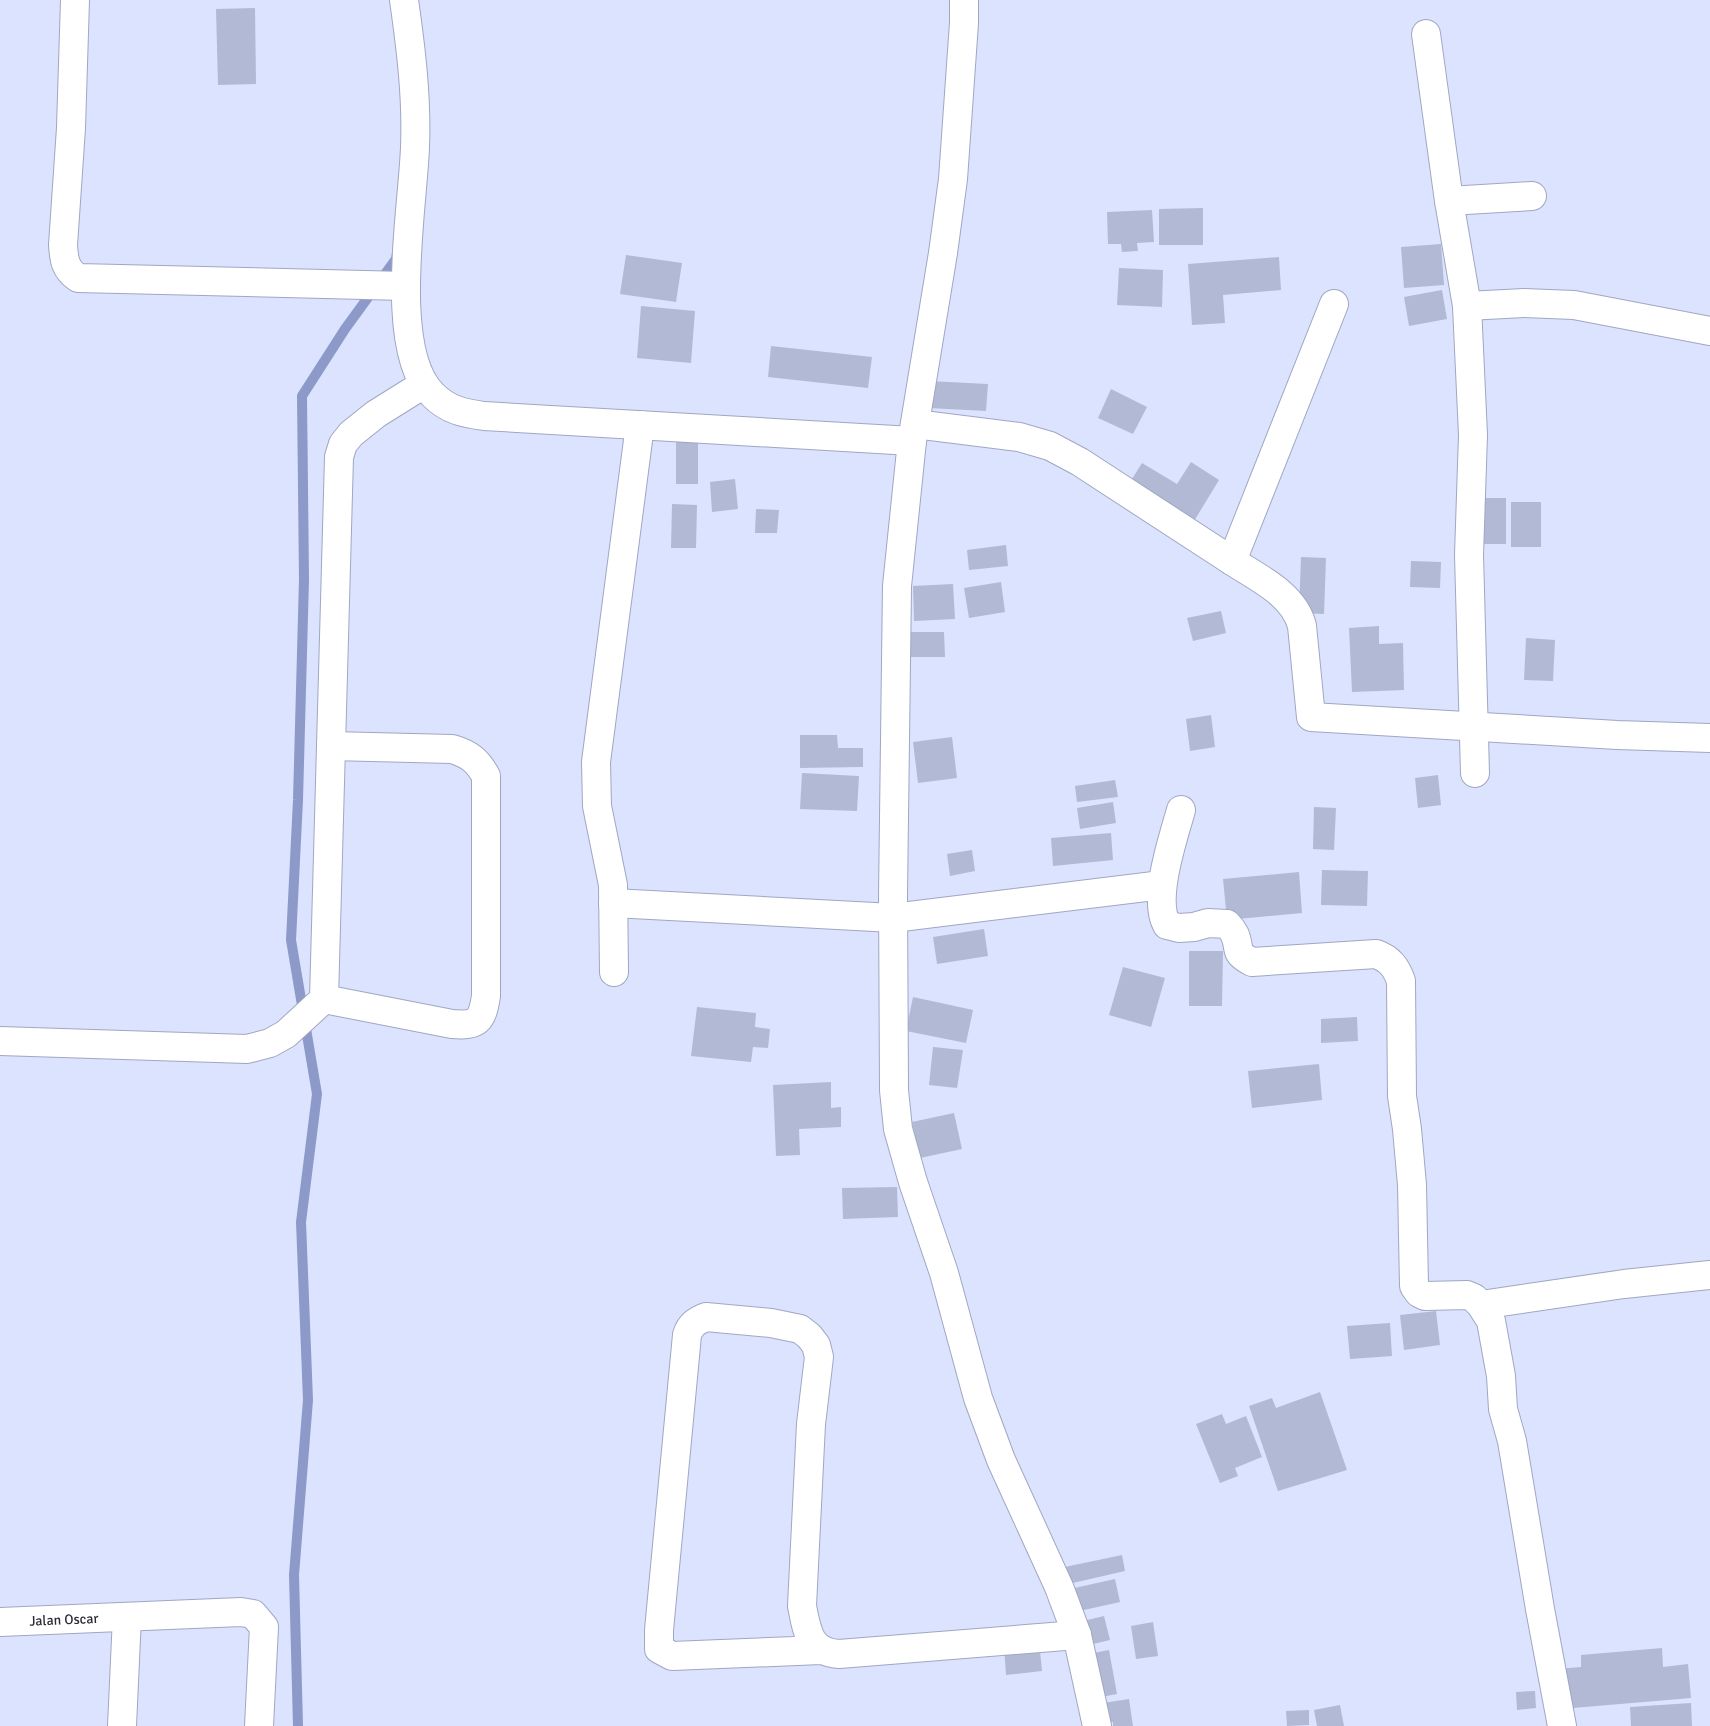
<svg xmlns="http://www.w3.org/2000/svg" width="1710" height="1726" font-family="Signika,sans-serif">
  <rect width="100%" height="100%" fill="#dbe3ff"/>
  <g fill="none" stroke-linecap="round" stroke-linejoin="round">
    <path stroke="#8d99c8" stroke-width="10" d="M298,1726L294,1575L308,1400L301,1222L317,1094L291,940L298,800L304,579L302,396L345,329L396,259L397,253"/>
  </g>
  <g fill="#b2b9d4">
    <path d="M255,8L256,84L218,85L216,9Z"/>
    <path d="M1203,208V245H1159V209Z"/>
    <path d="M1152,210L1154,242L1137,243L1138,251L1122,252L1121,244H1108L1107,212Z"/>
    <path d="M1441,244L1444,285L1404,288L1401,247Z"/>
    <path d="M626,255L682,263L676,302L620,294Z"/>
    <path d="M1279,257L1281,290L1223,295L1225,323L1192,325L1188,264Z"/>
    <path d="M1119,268L1163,270L1162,307L1117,305Z"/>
    <path d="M1442,290L1447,319L1409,326L1404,297Z"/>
    <path d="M641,306L695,311L691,363L637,358Z"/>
    <path d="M771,346L872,357L868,388L768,377Z"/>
    <path d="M929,381L988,384L986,411L928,408Z"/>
    <path d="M1111,389L1147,407L1133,434L1098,418Z"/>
    <rect x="676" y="436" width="22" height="48"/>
    <path d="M1191,462L1219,480L1191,526L1127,487L1142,463L1177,484Z"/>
    <path d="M735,479L738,509L712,512L710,482Z"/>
    <rect x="1476" y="498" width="30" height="46"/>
    <rect x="1511" y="502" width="30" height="45"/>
    <path d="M672,504L697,505L696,548H671Z"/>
    <path d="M756,509L779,510L777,533H755Z"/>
    <path d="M1006,545L1008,566L969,570L967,550Z"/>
    <path d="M1301,557L1326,558L1324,614L1299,613Z"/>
    <path d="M1411,561L1441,562L1440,588L1410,587Z"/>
    <path d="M1001,582L1005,612L969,618L964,588Z"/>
    <path d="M953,584L955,619L914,621L913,586Z"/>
    <path d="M1221,611L1226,633L1193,641L1187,618Z"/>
    <path d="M1379,626V644L1403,643L1404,690L1352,692L1349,628Z"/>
    <path d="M910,632H944L945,657H910Z"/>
    <path d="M1526,638L1555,640L1553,681L1524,680Z"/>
    <path d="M1211,715L1215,747L1190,751L1186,719Z"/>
    <path d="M800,735H837L838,748H863V767L800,768Z"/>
    <path d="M952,737L957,778L918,783L913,742Z"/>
    <path d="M802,773L859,776L857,811L800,809Z"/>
    <path d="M1438,775L1441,805L1418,808L1415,778Z"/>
    <path d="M1115,780L1118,797L1077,802L1075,786Z"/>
    <path d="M1113,802L1116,823L1080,829L1077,808Z"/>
    <path d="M1314,807L1336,808L1334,850L1313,849Z"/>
    <path d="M1111,833L1113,860L1053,866L1051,838Z"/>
    <path d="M972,850L975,871L950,876L947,854Z"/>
    <path d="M1322,870L1368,871L1367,906L1321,905Z"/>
    <path d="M1299,872L1302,913L1227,920L1223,879Z"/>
    <path d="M984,929L988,956L937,964L933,937Z"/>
    <path d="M1189,951H1223L1222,1006H1189Z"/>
    <path d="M1123,967L1165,978L1151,1027L1109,1015Z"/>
    <path d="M913,997L973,1010L966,1043L906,1031Z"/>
    <path d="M697,1007L756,1013L755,1027L770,1029L768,1048L753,1047L751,1062L691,1056Z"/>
    <path d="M1357,1017L1358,1041L1321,1043V1019Z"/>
    <path d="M933,1047L963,1050L957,1088L929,1085Z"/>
    <path d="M1319,1064L1322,1100L1252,1108L1248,1071Z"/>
    <path d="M831,1082V1108L841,1107V1127L799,1129L800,1155L776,1156L773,1085Z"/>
    <path d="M954,1113L962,1149L920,1158L912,1122Z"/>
    <path d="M897,1187L898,1217L843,1219L842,1188Z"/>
    <path d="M1436,1311L1440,1345L1404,1350L1400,1315Z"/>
    <path d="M1390,1323L1392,1356L1350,1359L1347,1326Z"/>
    <path d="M1320,1392L1347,1470L1278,1491L1249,1406L1272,1398L1276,1408Z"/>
    <path d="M1222,1414L1226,1424L1246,1416L1262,1457L1235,1468L1238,1476L1220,1483L1196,1424Z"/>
    <path d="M1122,1555L1125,1571L1064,1585L1060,1568Z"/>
    <path d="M1115,1579L1120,1602L1075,1612L1070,1589Z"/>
    <path d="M1104,1616L1110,1640L1085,1646L1079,1622Z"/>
    <path d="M1153,1622L1158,1656L1136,1659L1131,1626Z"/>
    <path d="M1039,1641L1042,1671L1006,1675L1004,1646Z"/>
    <path d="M1662,1648L1663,1667L1688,1664L1691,1698L1561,1709L1557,1669L1581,1667V1655Z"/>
    <path d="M1109,1650L1117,1694L1096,1698L1088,1654Z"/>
    <path d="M1535,1691L1536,1708L1517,1710L1516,1692Z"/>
    <path d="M1129,1699L1133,1726H1113V1722H1107L1103,1703Z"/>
    <path d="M1691,1703L1692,1726H1631L1630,1707Z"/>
    <path d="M1340,1705L1344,1726H1317L1314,1710Z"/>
    <path d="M1309,1710V1725L1287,1726L1286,1711Z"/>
  </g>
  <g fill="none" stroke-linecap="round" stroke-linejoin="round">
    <defs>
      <g id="minor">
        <path d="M75,0L71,128L63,245C64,260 65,269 78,278L405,286"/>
        <path d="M404,0C411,49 417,98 415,147C413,207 387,351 433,395C448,410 463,413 484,416L912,441L897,586L893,895L894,1090L898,1129L913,1182L944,1273L978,1398L1001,1460L1059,1587L1077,1635L1097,1726"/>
        <path d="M1426,34L1449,201L1467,306L1473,435L1469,555L1475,773"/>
        <path d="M1449,201L1532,196"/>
        <path d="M1467,306L1524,303L1574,305L1710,331"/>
        <path d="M915,424L1019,437L1050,446L1080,462L1232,561L1334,304"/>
        <path d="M912,441L943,253L953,179L964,23V0"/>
        <path d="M1232,561C1258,578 1294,594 1302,626L1311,717L1617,735L1710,738"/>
        <path d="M1181,810C1173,839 1152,899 1167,925L1179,928L1194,927L1208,923L1227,924C1230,927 1233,931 1235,935C1241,950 1233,952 1252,962L1376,954C1390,959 1396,967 1401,981L1402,1096L1407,1129L1412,1185L1414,1286L1419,1293L1425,1296L1467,1295L1474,1298L1481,1305L1491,1321L1501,1376L1503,1409L1512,1441L1540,1609L1562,1726"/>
        <path d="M613,903L893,918L1162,885"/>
        <path d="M614,972L613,885L597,806L596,762L640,425"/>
        <path d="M324,999L452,1024C478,1026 482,1021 486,996V776C477,760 469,754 452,749L331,746"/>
        <path d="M0,1041L247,1049L270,1043L286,1034L324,999L339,457L343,444L351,434L376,414L424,384"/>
        <path d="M1481,1305L1624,1284L1710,1275"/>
        <path id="s1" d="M0,1622L241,1612L253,1614L264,1627L259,1726"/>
        <path d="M821,1650L672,1656L659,1649V1630L687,1335C690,1325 696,1321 706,1317L771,1323L800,1329L809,1336L816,1345L819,1357L811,1424L802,1606C807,1631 809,1652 839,1654L1077,1635"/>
        <path d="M122,1726L127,1617"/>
      </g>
    </defs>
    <use href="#minor" stroke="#a0a7c2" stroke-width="30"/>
    <use href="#minor" stroke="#fff" stroke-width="28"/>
  </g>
  <g text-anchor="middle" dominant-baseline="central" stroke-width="4" stroke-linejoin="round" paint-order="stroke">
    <g font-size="14" fill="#2a2c37" stroke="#edf1fc">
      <text stroke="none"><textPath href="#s1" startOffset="64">Jalan Oscar</textPath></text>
    </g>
  </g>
</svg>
